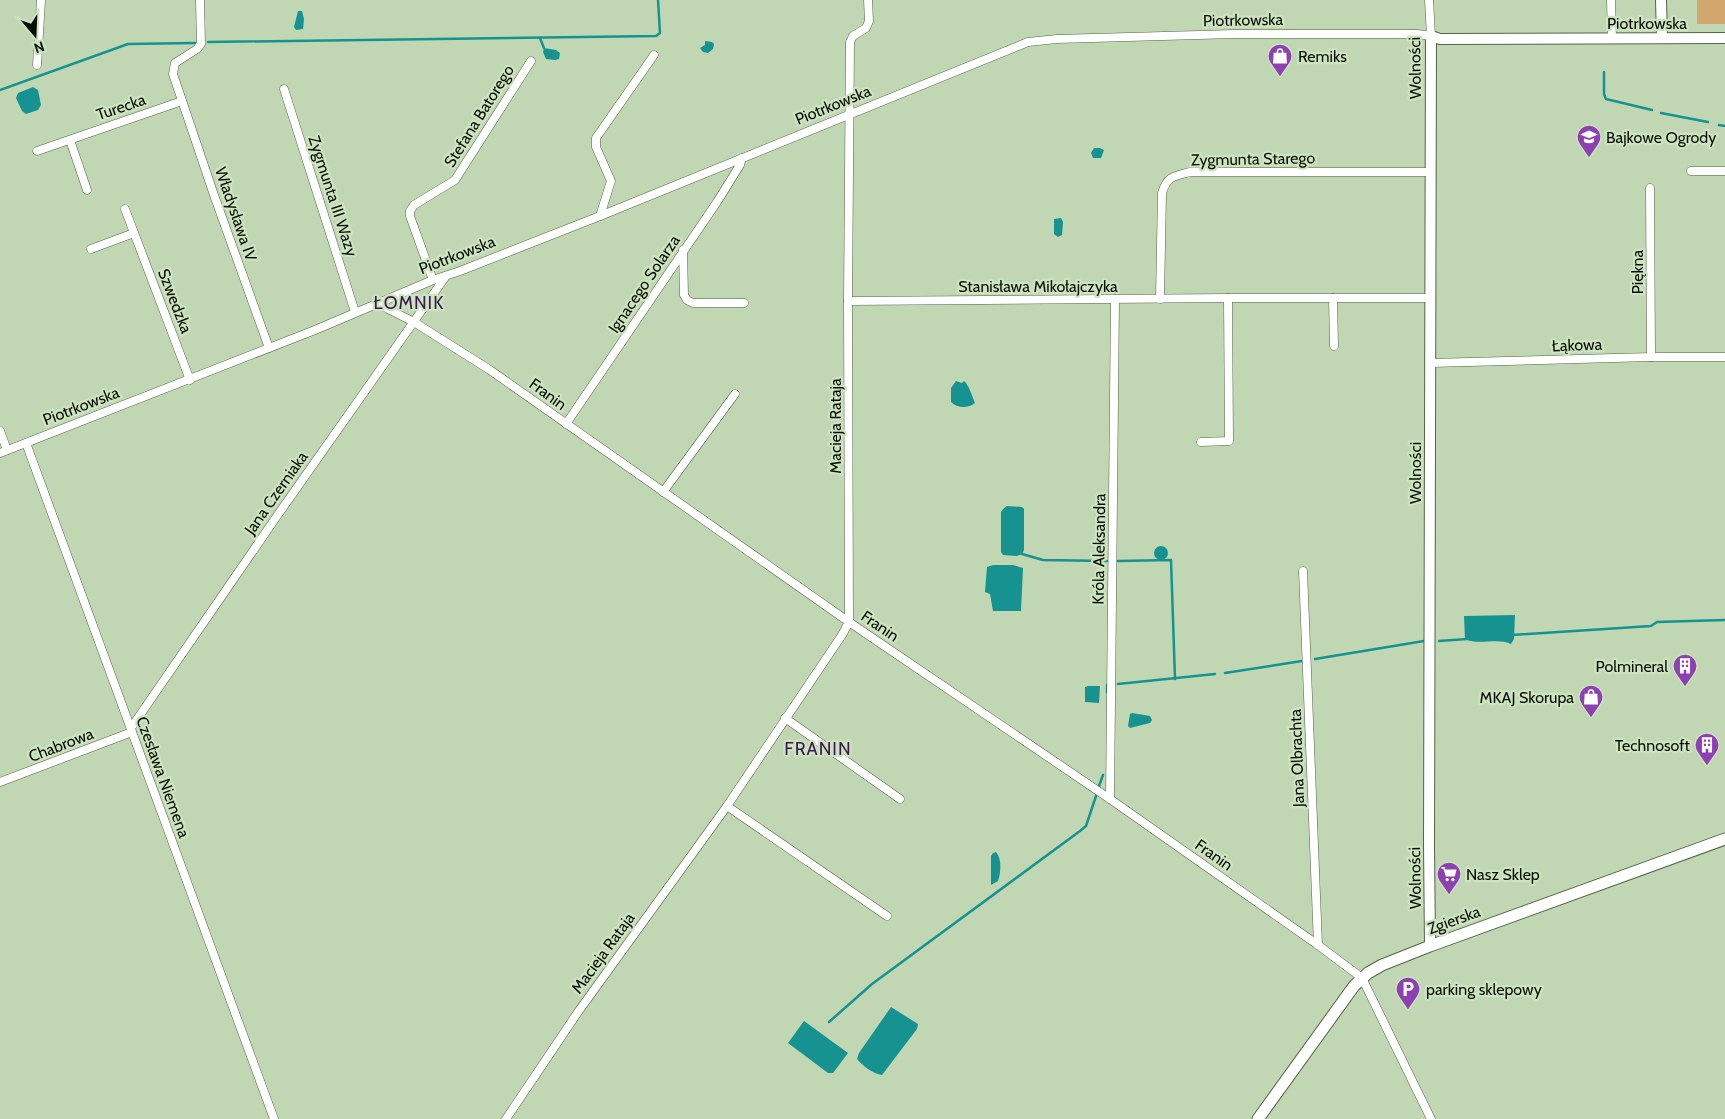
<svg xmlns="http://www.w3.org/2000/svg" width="1725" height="1119" font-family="Cabin,sans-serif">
  <rect width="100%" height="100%" fill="#c1d7b3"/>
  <rect fill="#d2a66c" x="1697" y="0" width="28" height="24"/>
  <g fill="#169391">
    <path d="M298,11H302L304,19L303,29L296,30L294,27Z"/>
    <path d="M705,41L712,42L714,44L713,49L708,53L703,52L700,48L705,45Z"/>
    <path d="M544,48L556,50L560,53L559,59L555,60L546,59L543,52Z"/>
    <path d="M33,87L38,90L41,105L38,110L26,114L22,111L16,98L18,93Z"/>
    <path d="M1094,148H1100L1104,150L1101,158H1093L1091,153Z"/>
    <path d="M1061,218L1063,222L1062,235L1058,237L1054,234V219Z"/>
    <path d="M956,381L962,383L964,381C969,385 972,396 975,403C968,409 957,408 951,402V388Z"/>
    <path d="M1007,506L1022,507L1024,509V550L1022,554L1017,556L1003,555L1001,552V512L1004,508Z"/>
    <circle cx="1161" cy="553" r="7"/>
    <path d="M993,565H1013L1023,568L1021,611H993L990,594L985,592L987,567Z"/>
    <path d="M1515,615L1514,639L1511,644C1497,637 1479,646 1465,639L1464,616Z"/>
    <path d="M1088,686H1100L1099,703L1085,702V687Z"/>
    <path d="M1132,713L1150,716L1152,720L1150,723L1130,728L1128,726L1130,714Z"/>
    <path d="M996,852C1002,859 1001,872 998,881L991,885V856L993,853Z"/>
    <path d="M891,1007L918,1024L917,1029L882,1075C873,1074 863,1066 857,1059L859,1053Z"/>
    <path d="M804,1021L848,1053L833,1073H828L788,1043Z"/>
  </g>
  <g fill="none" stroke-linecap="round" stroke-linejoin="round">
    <g stroke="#169391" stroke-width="2.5">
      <path d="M540,38L544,48"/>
      <path d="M208,42L656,36L660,33L658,0"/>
      <path d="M1604,72V94L1606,99L1652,110"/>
      <path d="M0,90L128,44L195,43"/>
      <path d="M1661,113L1708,122"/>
      <path d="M1719,125L1725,126"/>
      <path d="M1022,554L1043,560L1107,561"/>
      <path d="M1118,561L1171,560L1175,679"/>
      <path d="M1512,635L1651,626L1657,622L1725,620"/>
      <path d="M1439,641L1467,639"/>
      <path d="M1315,659L1424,641"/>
      <path d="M1225,673L1302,661"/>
      <path d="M1118,684L1215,674"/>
      <path d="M1107,685V692"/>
      <path d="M1099,786L1103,775"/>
      <path d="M829,1022L872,984L1080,831L1086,826L1096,796"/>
    </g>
    <defs>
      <g id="minor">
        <path d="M200,0L201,44L197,49L175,63L173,74L214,195L269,348"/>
        <path d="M1611,0L1612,38"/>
        <path d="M37,65L41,0"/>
        <path d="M284,89L355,312"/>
        <path d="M70,140L87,190"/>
        <path d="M37,151L182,101"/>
        <path d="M1691,171H1725"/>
        <path d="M1650,188L1651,357"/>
        <path d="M125,209L190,380"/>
        <path d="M600,216L611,181L596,147V138L654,55"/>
        <path d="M91,249L134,233"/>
        <path d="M683,250L684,295L687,300L693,303H744"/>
        <path d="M433,280L410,216V211L414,205L455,180L531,61"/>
        <path d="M1333,298L1334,346"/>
        <path d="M1160,299L1162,193C1167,176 1174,176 1190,172H1431"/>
        <path d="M848,301L1228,298H1430"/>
        <path d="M379,302L388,309L414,322L490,370L849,622L1110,799L1318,945L1362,978L1431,1119"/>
        <path d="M1430,363L1651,357H1725"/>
        <path d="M566,424L717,202L740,165L742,158"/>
        <path d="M0,431L7,450"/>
        <path d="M1201,442L1229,441L1228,298"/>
        <path d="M26,443L274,1119"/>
        <path d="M0,453L315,330L433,280L460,271L600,216L1028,42L1057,39L1234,34H1417L1431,36L1429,0"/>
        <path d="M663,492L735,394"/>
        <path d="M1303,571L1318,945"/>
        <path d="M785,718L900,799"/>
        <path d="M131,728L277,516L446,276"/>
        <path d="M0,782L132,732"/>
        <path d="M1110,799L1115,299"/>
        <path d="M727,806L887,916"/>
        <path d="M506,1119L578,1012L727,806L842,635L849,622L848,301L850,42L853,36L866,28L869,21L868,0"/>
      </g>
      <g id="tertiary">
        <path d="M1661,0L1662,38"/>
        <path d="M1430,946L1429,845L1431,36L1440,39L1725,38"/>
      </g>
      <path id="secondary" d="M1258,1119L1354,986L1368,973L1382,965L1430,946L1725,839"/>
    </defs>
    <use href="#minor" stroke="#526545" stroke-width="9"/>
    <use href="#tertiary" stroke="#526545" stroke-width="12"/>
    <use href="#secondary" stroke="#526545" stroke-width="13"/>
    <use href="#minor" stroke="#fff" stroke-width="8"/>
    <use href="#tertiary" stroke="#fff" stroke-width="10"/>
    <use href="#secondary" stroke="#fff" stroke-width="11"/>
  </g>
  <defs>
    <symbol id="shop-pin" viewBox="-11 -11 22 30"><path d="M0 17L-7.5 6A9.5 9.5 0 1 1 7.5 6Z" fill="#8c40b1" stroke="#cee4c0"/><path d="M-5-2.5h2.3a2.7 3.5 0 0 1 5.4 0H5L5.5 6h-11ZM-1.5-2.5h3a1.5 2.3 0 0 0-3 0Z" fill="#fff"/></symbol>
    <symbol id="school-pin" viewBox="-11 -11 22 30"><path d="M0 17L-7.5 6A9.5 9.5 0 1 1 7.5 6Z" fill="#8c40b1" stroke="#cee4c0"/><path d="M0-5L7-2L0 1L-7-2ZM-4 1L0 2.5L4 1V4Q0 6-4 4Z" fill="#fff"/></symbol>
    <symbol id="building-pin" viewBox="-11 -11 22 30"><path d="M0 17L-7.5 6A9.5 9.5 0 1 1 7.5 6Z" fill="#8c40b1" stroke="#cee4c0"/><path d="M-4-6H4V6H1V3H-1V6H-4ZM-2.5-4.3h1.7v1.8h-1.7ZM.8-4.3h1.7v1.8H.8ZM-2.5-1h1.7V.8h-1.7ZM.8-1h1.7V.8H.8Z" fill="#fff"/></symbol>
    <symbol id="supermarket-pin" viewBox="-11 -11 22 30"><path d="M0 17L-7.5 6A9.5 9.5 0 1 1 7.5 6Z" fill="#8c40b1" stroke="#cee4c0"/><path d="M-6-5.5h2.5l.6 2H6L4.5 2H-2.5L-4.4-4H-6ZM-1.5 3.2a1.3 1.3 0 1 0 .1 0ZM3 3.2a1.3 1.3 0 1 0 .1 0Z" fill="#fff"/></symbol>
    <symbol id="parking-pin" viewBox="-11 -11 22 30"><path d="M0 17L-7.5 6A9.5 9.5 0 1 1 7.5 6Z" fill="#8c40b1" stroke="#cee4c0"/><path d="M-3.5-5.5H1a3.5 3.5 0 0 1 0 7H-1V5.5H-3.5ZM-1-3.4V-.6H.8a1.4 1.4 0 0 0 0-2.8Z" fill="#fff"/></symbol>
  </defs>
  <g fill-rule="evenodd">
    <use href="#shop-pin" x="1266" y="42" width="28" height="38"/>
    <use href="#school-pin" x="1575" y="123" width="28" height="38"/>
    <use href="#building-pin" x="1671" y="652" width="28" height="38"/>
    <use href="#shop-pin" x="1577" y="683" width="28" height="38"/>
    <use href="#building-pin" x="1693" y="731" width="28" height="38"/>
    <use href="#supermarket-pin" x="1435" y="860" width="28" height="38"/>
    <use href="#parking-pin" x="1394" y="975" width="28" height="38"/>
  </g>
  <g text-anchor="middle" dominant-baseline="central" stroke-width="4.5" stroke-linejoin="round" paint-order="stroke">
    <g font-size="16" fill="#080e04" stroke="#cee4c0">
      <text transform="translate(1243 20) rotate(-1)">Piotrkowska</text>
      <text x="1647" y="23">Piotrkowska</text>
      <text transform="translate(1415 68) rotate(-91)">Wolności</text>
      <text transform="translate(833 105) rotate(-22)">Piotrkowska</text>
      <text transform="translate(121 107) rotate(-19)">Turecka</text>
      <text transform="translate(479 116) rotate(-58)">Stefana Batorego</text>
      <text transform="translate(1253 159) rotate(-1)">Zygmunta Starego</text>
      <text transform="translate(333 196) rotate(72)">Zygmunta III Wazy</text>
      <text transform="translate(236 214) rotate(71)">Władysława IV</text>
      <text transform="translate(457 255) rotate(-21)">Piotrkowska</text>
      <text transform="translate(1637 272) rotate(-90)">Piękna</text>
      <text transform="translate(644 284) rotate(-56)">Ignacego Solarza</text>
      <text x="1038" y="286">Stanisława Mikołajczyka</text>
      <text transform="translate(175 301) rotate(69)">Szwedzka</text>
      <text transform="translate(1577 345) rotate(-2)">Łąkowa</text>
      <text transform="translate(548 394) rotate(36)">Franin</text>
      <text transform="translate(81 406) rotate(-21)">Piotrkowska</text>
      <text transform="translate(835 426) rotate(-90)">Macieja Rataja</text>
      <text transform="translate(1415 473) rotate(-90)">Wolności</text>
      <text transform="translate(276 493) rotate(-55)">Jana Czerniaka</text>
      <text transform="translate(1099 549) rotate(-89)">Króla Aleksandra</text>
      <text transform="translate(880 626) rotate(34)">Franin</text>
      <text transform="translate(61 745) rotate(-21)">Chabrowa</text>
      <text transform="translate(1297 758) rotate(-92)">Jana Olbrachta</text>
      <text transform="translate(163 777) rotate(70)">Czesława Niemena</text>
      <text transform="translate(1214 855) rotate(35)">Franin</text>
      <text transform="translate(1415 878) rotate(-91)">Wolności</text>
      <text transform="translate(1454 920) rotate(-20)">Zgierska</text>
      <text transform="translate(603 953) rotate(-54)">Macieja Rataja</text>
    </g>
    <g font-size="16" fill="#080e04" stroke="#cee4c0" text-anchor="start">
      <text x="1298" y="56">Remiks</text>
      <text x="1606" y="137">Bajkowe Ogrody</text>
      <text x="1668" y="666" text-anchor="end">Polmineral</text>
      <text x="1574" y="697" text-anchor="end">MKAJ Skorupa</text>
      <text x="1690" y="745" text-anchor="end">Technosoft</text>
      <text x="1466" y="874">Nasz Sklep</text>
      <text x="1426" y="989">parking sklepowy</text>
    </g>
    <g font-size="18" letter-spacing="1" fill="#3d184e" stroke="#cee4c0">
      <text x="409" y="303">ŁOMNIK</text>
      <text x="818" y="749">FRANIN</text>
    </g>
  </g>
  <g transform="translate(35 35) rotate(161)" stroke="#cee4c0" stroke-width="4" paint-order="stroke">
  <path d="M0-4L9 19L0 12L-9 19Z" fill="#080e04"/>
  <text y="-8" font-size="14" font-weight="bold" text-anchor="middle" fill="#080e04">N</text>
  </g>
</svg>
